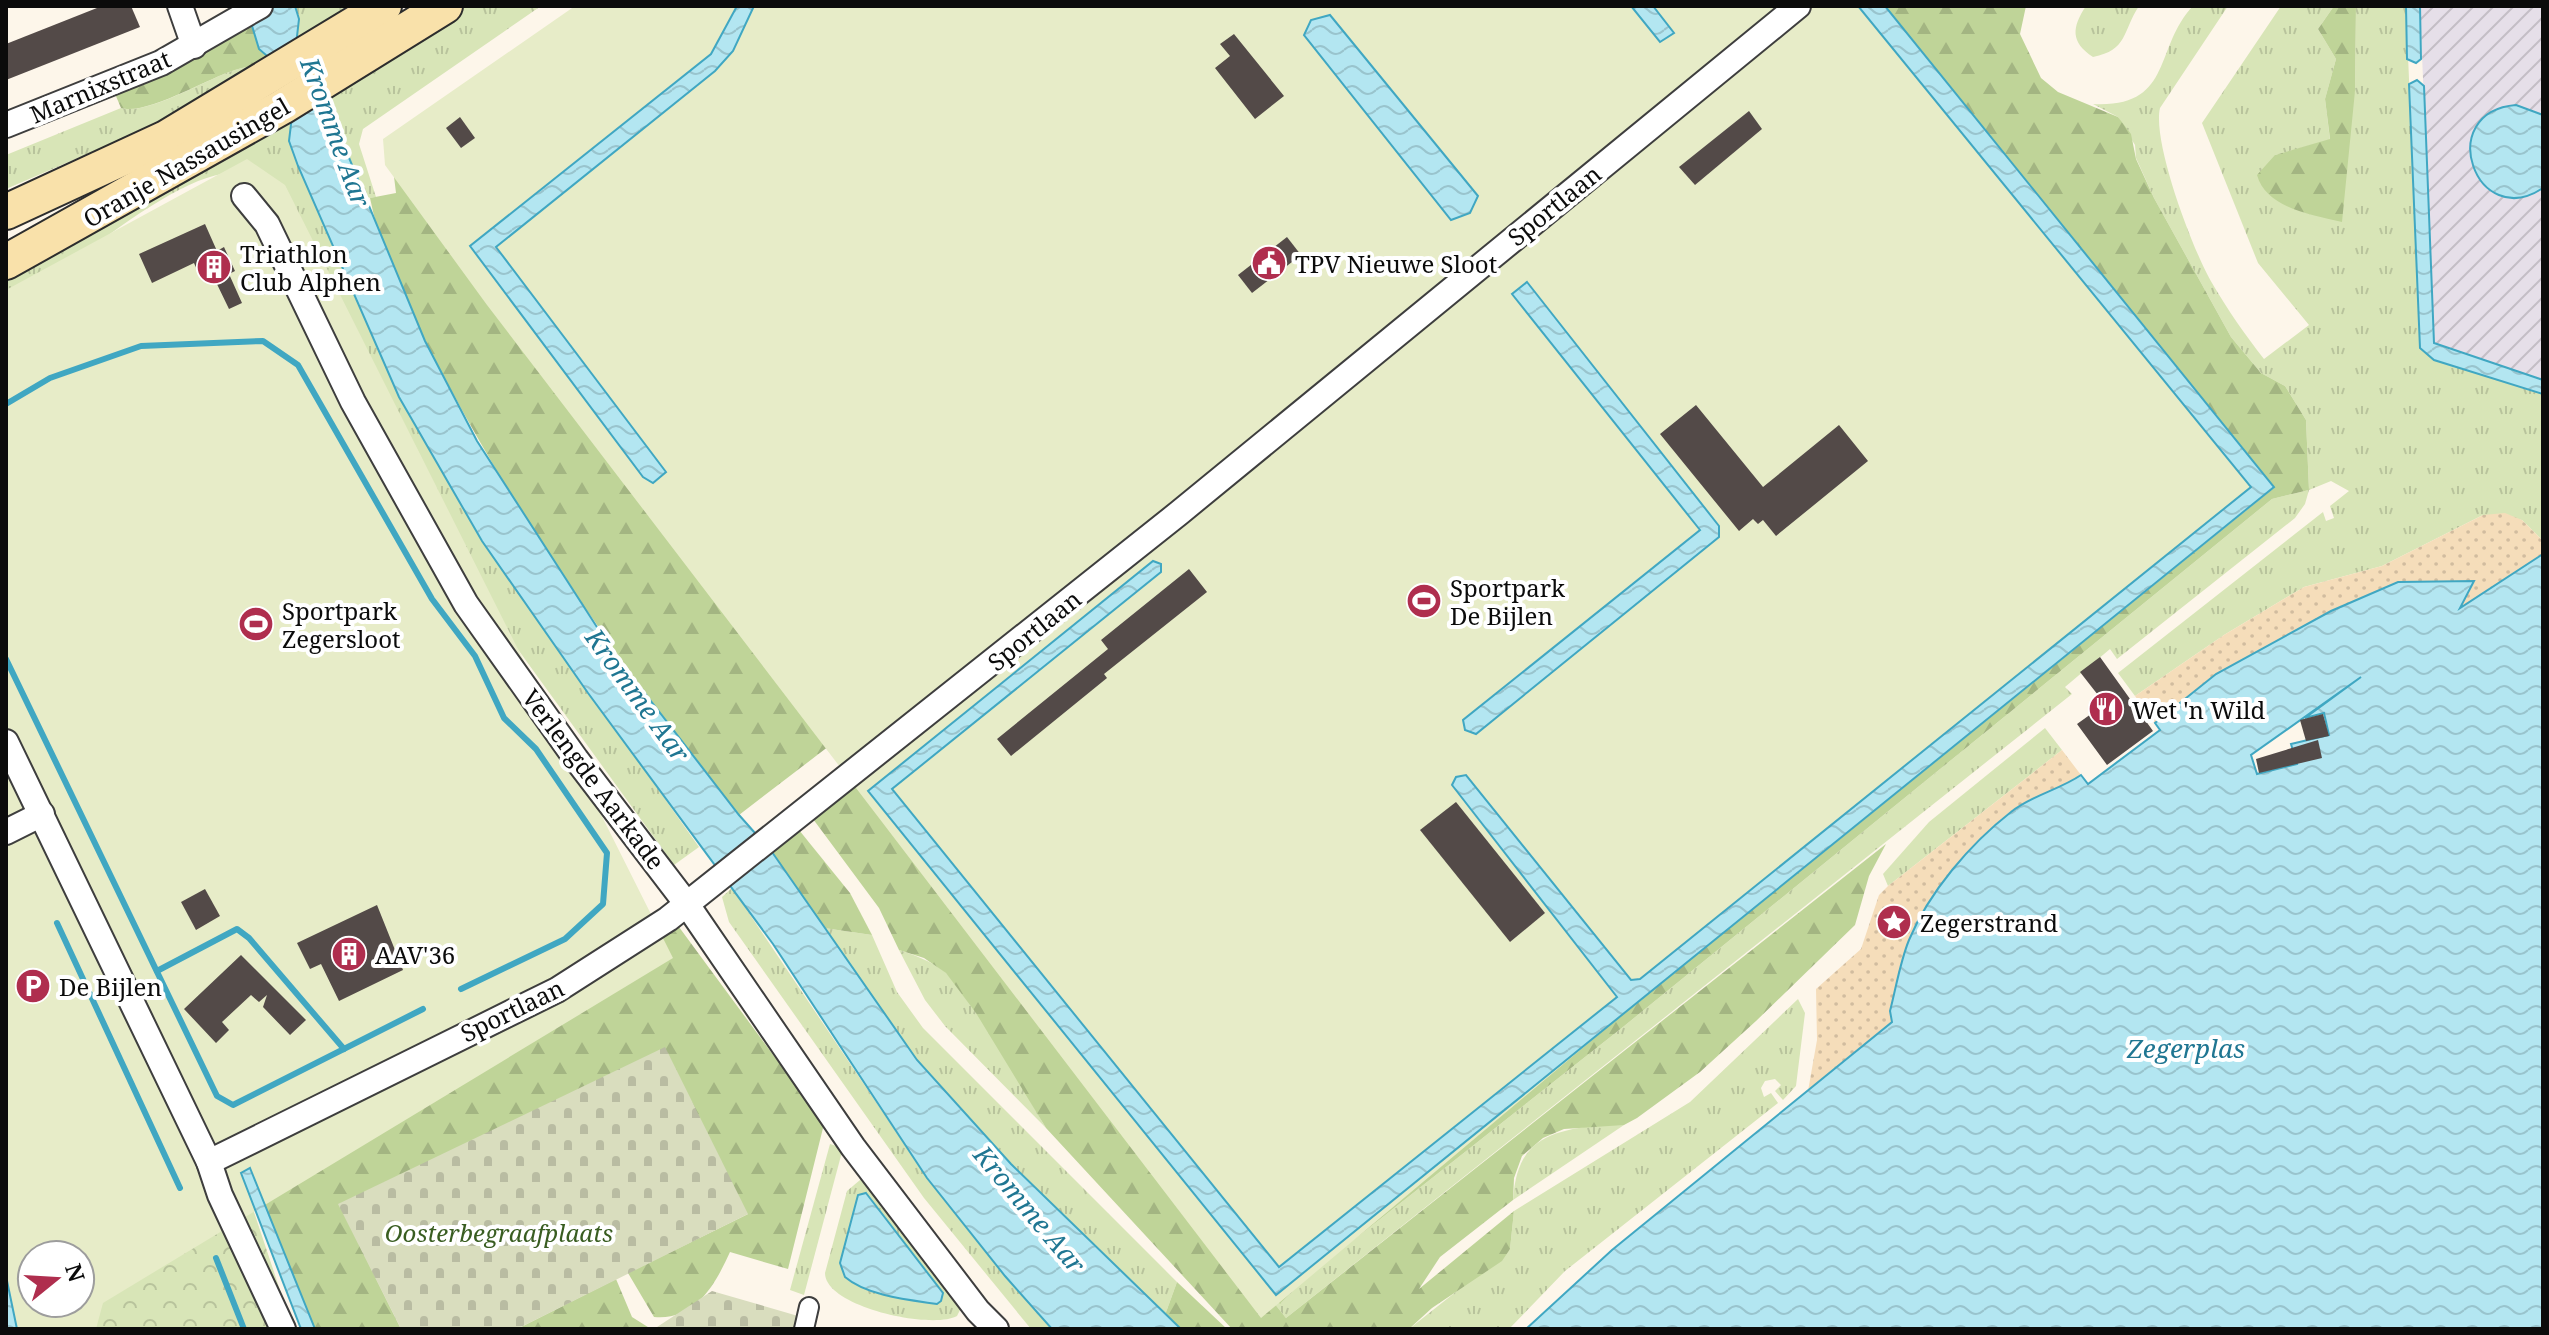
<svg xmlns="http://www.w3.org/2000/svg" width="2549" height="1335" font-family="'Noto Serif',serif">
  <defs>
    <pattern id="industrial-furrows" width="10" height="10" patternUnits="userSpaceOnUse" patternTransform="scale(2)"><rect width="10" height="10" fill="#e6dfe9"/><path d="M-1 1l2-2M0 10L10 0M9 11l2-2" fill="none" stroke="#c4bec6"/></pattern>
    <pattern id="grass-tufts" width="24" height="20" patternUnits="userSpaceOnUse" patternTransform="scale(2)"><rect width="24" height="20" fill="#d8e5b7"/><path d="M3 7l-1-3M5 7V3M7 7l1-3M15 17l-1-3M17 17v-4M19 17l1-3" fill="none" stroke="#b8c39c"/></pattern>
    <pattern id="forest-firs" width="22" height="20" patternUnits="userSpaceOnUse" patternTransform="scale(2)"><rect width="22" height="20" fill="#bfd498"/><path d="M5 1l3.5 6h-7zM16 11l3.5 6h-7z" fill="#a3b582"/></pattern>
    <pattern id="sand-dots" width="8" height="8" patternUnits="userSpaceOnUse" patternTransform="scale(2)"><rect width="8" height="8" fill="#f5ddba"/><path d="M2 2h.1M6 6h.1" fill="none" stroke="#d1bc9f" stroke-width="1.8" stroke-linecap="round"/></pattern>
    <pattern id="cemetery-stones" width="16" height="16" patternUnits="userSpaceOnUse" patternTransform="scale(2)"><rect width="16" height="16" fill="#d9ddbe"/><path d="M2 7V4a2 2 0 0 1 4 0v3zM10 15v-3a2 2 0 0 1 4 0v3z" fill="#b9bca2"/></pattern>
    <pattern id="park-crowns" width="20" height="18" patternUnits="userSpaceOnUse" patternTransform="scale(2)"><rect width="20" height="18" fill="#d8e5b7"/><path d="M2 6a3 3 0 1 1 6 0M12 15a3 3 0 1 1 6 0" fill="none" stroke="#b8c39c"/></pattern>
    <pattern id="water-waves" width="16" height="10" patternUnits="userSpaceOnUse" patternTransform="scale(2)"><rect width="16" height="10" fill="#b3e6f1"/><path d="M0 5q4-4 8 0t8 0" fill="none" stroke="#99c4cd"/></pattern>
  </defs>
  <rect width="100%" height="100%" fill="#fdf6ea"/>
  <path fill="url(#industrial-furrows)" d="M2420,6H2543V380L2434,344Z"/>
  <g fill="url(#grass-tufts)" fill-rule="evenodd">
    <path d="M295,6H354L296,45L299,19Z"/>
    <path d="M466,6H541L363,129L359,144L376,197L370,198L364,195L329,113L312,106Z"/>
    <path d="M2086,6H2139C2122,32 2128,50 2093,57C2070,42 2072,27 2086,6Z"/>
    <path d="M2193,6H2228L2160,108C2152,142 2193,251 2212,283C2227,309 2246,336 2264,359L2309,325L2258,263L2202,123L2281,6H2334L2318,29L2336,59L2325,99L2330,140L2275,155L2304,213L2355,91L2356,6H2406L2420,348L2543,394V541L2522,520L2483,515L2382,566L2304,587L2224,635L2135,696L2118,673L2323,512L2326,521L2334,518L2330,506L2349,491L2331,481L2309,490L2305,504L2295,518L2117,659L2110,649L2065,687L2072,694L1286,1318L1087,1072L1281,1303L1307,1277L1623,1027L2272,499L2309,490L2306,420L2285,386L2261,373L2231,337L2154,198L2136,158L2135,145L2118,117L2093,104C2174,108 2153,48 2193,6Z"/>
    <path d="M273,61L152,126L6,189V155L121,108C147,116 208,78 235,70C247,66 261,64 273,61Z"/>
    <path d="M292,116L298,166L399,397L482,541L699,847L674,865L440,542L230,173C170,176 52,279 6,319V279Z"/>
    <path d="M2045,728L2062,750L1888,886L1883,874L1929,822Z"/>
    <path d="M732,888L927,1178L1005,1276L1052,1329H1031L924,1198L729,922L722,897Z"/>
    <path d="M824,928L872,935L897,992L923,1028L1177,1282L1165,1315L1011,1164L917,1060Z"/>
    <path d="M899,950C915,955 930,961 944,971C976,996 1023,1090 1046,1128L945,1026L925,1000Z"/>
    <path d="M1798,999L1805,1013L1796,1086L1783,1100L1775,1091L1781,1085L1775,1079L1765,1081L1761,1088L1764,1097L1771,1093L1778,1103L1565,1271L1509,1329H1409L1510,1249L1514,1211L1690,1102Z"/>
    <path d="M1606,1124L1624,1125L1513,1200C1517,1137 1551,1131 1606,1124Z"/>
    <path d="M830,1144L843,1148L804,1295L790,1290Z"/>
    <path d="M860,1180H866L962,1306L957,1316C932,1330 825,1307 825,1273L847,1191ZM859,1195L870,1197L906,1246L937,1304L879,1292L840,1263Z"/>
  </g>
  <g fill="url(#forest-firs)">
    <path d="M1885,6H2026L2020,34L2041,78L2058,92L2118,117L2131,134L2136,159L2154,198L2231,337L2261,373L2285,386L2306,420L2309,490L2272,499L1623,1027L1307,1277L1280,1304L1136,1130L1286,1318L1886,844L1869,876L1855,925L1756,1021L1700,1072L1637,1118L1624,1125L1564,1129L1543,1138L1522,1156L1514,1178L1513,1200L1440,1257L1419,1289L1514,1211L1510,1249L1502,1261L1432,1308L1409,1329H1232L1046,1128L976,1013L946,973L924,958L899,950L879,908L813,819L855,786L1276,1295L2274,488Z"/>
    <path d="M2334,6H2356L2355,91L2342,222C2312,215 2266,208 2257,175L2275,155L2330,139L2325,99L2336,59L2318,29Z"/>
    <path d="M250,22L273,61C261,64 247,66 235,70C208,78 146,116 121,108L113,89Z"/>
    <path d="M390,144L846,733L739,815C632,679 532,541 450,388C419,329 383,264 370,198L396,193Z"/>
    <path d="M799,830L850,893L872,935L824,928L772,852Z"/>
    <path d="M679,927L824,1124L788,1269L730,1252C715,1285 695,1321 654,1317L628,1273L748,1214L339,1204L401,1329H315L250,1168L497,1039Z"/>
    <path d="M616,1279L632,1317L651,1329H517Z"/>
    <path d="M1177,1282L1227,1329H1181L1165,1315Z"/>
  </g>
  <g fill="url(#sand-dots)">
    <path d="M2505,513L2522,520L2543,541V554L2458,609L2473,581L2398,582L2331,611L2216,674L2155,723L2135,696L2224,635L2304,587L2382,566L2483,515Z"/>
    <path d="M2062,750L2081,775C2059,790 2032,795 2011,811C1970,844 1929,892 1909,940C1900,962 1896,988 1890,1011L1893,1022L1808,1091L1817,1040L1816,989L1861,949L1879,895L1888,886Z"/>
  </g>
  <g fill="url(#cemetery-stones)">
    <path d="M665,1047L748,1214L517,1329H401L338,1204Z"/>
    <path d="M712,1291L798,1316L794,1329H654Z"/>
  </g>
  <path fill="url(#park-crowns)" d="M241,1173L293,1329H36L80,1303Z"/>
  <g fill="#e7ecc8" fill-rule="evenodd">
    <path d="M575,6H1885L2274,487L1628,1010L1261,1318L487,305L385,165L383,139Z"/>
    <path d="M247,159L285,185L673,958L103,1303L96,1329H6V290ZM32,1255H80V1303H32Z"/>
  </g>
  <g fill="url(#water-waves)" stroke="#40a7c2" stroke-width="2" fill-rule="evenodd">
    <path d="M246,6H295L299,19L296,45L315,104L329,113L340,136L425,341L477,441L613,652L739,815L772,852L917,1060L1011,1164L1181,1329H1052L1005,1276L927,1178L773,944L588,693L482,541L399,397L298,166L289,141L292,116L273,61L259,49Z"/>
    <path d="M737,6H754L733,51L715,71L496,247L666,472L653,483L643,477L470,246L711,54Z"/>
    <path d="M1631,6H1653L1674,33L1660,42Z"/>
    <path d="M1858,6H1885L2274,487L1276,1295L868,791L1153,561L1161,564V572L892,789L1279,1267L1617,997L1452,785L1456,777L1466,775L1631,980L1640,979L2251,487Z"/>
    <path d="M2406,6H2420L2421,59L2416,63L2407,59Z"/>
    <path d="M1330,15L1478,196L1470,213L1451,220L1304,35L1311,20Z"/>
    <path d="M2417,80L2424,86L2434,343L2543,380V394L2434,360L2420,348L2409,84Z"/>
    <path d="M2516,105L2543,115V188C2476,233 2433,112 2516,105Z"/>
    <path d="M1527,282L1719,526V537L1476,734L1465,730L1463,720L1700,530L1512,294Z"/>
    <path d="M2543,554V1329H1526L1612,1250L1892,1022L1890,1011C1896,988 1900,962 1909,940C1929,892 1970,844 2011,812C2032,795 2059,790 2081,775L2088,784L2160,730L2155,723L2216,674L2331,611L2398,582L2474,581L2460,608ZM2361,677L2305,718L2324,713L2329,735L2291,744L2297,764L2257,774L2251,755Z"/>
    <path d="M250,1168L315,1329H301L241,1173Z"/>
    <path d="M866,1193L943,1293L941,1301L937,1304C910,1300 867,1296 845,1277L840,1263L858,1195Z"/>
    <path d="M6,1276L17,1329H6Z"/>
  </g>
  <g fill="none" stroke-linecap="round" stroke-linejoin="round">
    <g stroke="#40a7c2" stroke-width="6">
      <path d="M6,404L50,378L141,346L263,341L298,365L432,599L475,656L504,718L536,749L607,853L603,904L565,939L461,989"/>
      <path d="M6,659L217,1096L233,1105L423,1009"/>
      <path d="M57,923L180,1188"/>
      <path d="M157,971L237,929L249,938L344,1049"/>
      <path d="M216,1258L244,1329"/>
    </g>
  </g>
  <g fill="#534a48">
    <path d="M102,6H131L140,27L6,80V44Z"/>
    <path d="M1234,34L1284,96L1255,119L1215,68L1230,56L1220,44Z"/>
    <path d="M1749,111L1762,129L1695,185L1679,167Z"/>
    <path d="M460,117L475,138L461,148L446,128Z"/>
    <path d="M205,224L217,251L224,247L235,271L229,274L242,303L229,309L215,280L213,281L209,274L201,279L194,263L152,283L139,254Z"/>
    <path d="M1287,237L1301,255L1252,293L1238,275Z"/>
    <path d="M1696,405L1763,487L1839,425L1868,461L1776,536L1763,520L1758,524L1753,519L1739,531L1660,434Z"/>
    <path d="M1189,569L1207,592L1104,674L1107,678L1011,756L997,739L1108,649L1101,640Z"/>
    <path d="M2100,657L2153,731L2107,765L2077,724L2105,704L2080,672Z"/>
    <path d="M2323,714L2329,736L2306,741L2300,720Z"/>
    <path d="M2318,740L2322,758L2259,773L2256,759Z"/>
    <path d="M1456,802L1545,913L1510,942L1420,830Z"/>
    <path d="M205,889L220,916L196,930L181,902Z"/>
    <path d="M377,905L403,970L339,1001L321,964L310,969L297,943Z"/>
    <path d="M241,955L306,1020L290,1035L263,1007L267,995L259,1002L251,995L222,1022L229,1030L216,1043L184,1009Z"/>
  </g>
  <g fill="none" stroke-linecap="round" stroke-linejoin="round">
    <defs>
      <path id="pedestrian" d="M804,1329L809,1307"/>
      <g id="minor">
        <path d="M180,6L194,46"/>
        <path d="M6,125L161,63L260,6"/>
        <path d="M244,196L267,224L353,402L466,604L576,759L686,903L853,1147L978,1311L996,1329"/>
        <path d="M6,742L209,1162L220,1195L283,1329"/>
        <path d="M6,832L42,814"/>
        <path d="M209,1162L557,990L668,919L1179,513L1798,6"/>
      </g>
      <g id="secondary">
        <path d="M6,212L166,138L384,6"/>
        <path d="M6,262L282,107L445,6"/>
      </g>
    </defs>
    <use href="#pedestrian" stroke="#3e3e3e" stroke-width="22"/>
    <use href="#minor" stroke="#3e3e3e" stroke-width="28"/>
    <use href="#secondary" stroke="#2d2d2d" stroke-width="38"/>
    <use href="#pedestrian" stroke="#fff" stroke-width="18"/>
    <use href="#minor" stroke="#fff" stroke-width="24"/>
    <use href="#secondary" stroke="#f9e1aa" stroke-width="34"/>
  </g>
  <defs>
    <symbol id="civic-disc" viewBox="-11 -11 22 22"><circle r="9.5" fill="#af2e4e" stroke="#fff"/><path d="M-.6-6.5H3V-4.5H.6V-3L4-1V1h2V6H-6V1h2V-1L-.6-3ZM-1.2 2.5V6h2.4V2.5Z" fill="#fff"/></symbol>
    <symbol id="building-disc" viewBox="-11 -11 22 22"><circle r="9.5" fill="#af2e4e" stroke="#fff"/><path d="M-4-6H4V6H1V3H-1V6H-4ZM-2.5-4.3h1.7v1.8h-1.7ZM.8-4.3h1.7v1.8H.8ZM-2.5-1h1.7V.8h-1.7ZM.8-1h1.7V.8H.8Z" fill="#fff"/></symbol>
    <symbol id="stadium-disc" viewBox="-11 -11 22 22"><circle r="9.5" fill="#af2e4e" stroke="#fff"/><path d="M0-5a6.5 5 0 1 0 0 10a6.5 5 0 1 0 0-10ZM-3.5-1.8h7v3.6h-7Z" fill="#fff"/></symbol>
    <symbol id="restaurant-disc" viewBox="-11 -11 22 22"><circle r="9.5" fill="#af2e4e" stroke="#fff"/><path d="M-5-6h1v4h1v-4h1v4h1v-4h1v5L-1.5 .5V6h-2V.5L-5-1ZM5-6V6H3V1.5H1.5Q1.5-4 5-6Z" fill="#fff"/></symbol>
    <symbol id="sight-disc" viewBox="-11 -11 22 22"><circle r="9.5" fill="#af2e4e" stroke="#fff"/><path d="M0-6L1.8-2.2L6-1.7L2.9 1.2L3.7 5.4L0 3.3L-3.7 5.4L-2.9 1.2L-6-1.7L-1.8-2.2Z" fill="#fff"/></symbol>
    <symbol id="parking-disc" viewBox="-11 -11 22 22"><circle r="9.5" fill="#af2e4e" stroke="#fff"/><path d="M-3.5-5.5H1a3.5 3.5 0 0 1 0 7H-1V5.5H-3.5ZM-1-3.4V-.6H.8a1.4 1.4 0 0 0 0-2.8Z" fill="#fff"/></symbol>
  </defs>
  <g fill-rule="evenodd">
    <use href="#civic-disc" x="1249" y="243" width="40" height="40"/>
    <use href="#building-disc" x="194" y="247" width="40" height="40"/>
    <use href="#stadium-disc" x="1404" y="581" width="40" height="40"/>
    <use href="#stadium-disc" x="236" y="604" width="40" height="40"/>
    <use href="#restaurant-disc" x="2086" y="689" width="40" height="40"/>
    <use href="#sight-disc" x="1874" y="902" width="40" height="40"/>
    <use href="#building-disc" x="329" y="934" width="40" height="40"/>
    <use href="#parking-disc" x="13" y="966" width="40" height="40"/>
  </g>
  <g text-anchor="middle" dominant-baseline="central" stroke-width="8" stroke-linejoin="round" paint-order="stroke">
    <g font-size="24" fill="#0b0b0b" stroke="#fff">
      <text transform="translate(100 86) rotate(-23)">Marnixstraat</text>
      <text transform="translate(186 162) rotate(-30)">Oranje Nassausingel</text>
      <text transform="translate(1554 205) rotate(-39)">Sportlaan</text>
      <text transform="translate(1034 630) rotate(-39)">Sportlaan</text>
      <text transform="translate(594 779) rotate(53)">Verlengde Aarkade</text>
      <text transform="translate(512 1010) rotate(-26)">Sportlaan</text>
    </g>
    <g font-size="24" fill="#0b0b0b" stroke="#fff" text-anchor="start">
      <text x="240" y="253">Triathlon<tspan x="240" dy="28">Club Alphen</tspan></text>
      <text x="1295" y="263">TPV Nieuwe Sloot</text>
      <text x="1450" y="587">Sportpark<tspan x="1450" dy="28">De Bijlen</tspan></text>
      <text x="282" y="610">Sportpark<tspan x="282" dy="28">Zegersloot</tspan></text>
      <text x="2132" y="709">Wet 'n Wild</text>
      <text x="1920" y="922">Zegerstrand</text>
      <text x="375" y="954">AAV'36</text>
      <text x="59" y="986">De Bijlen</text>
    </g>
    <g font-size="24" font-style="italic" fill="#395d21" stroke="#fff">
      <text x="499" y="1232">Oosterbegraafplaats</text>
    </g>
    <g font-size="26" font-style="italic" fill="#1f7692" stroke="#fff">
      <text transform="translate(336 132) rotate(70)">Kromme Aar</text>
      <text transform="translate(638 695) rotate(54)">Kromme Aar</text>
      <text x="2186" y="1048">Zegerplas</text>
      <text transform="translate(1030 1209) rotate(50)">Kromme Aar</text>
    </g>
  </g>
  <rect width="2549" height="1335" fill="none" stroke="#0b0b0b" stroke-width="16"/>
  <g transform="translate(56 1279) rotate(72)"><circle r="38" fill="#ffffff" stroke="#9d9d9d" stroke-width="2"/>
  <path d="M0-6L14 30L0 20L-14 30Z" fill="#af2e4e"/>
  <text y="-12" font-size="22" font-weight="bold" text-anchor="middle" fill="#0b0b0b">N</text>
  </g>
</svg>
